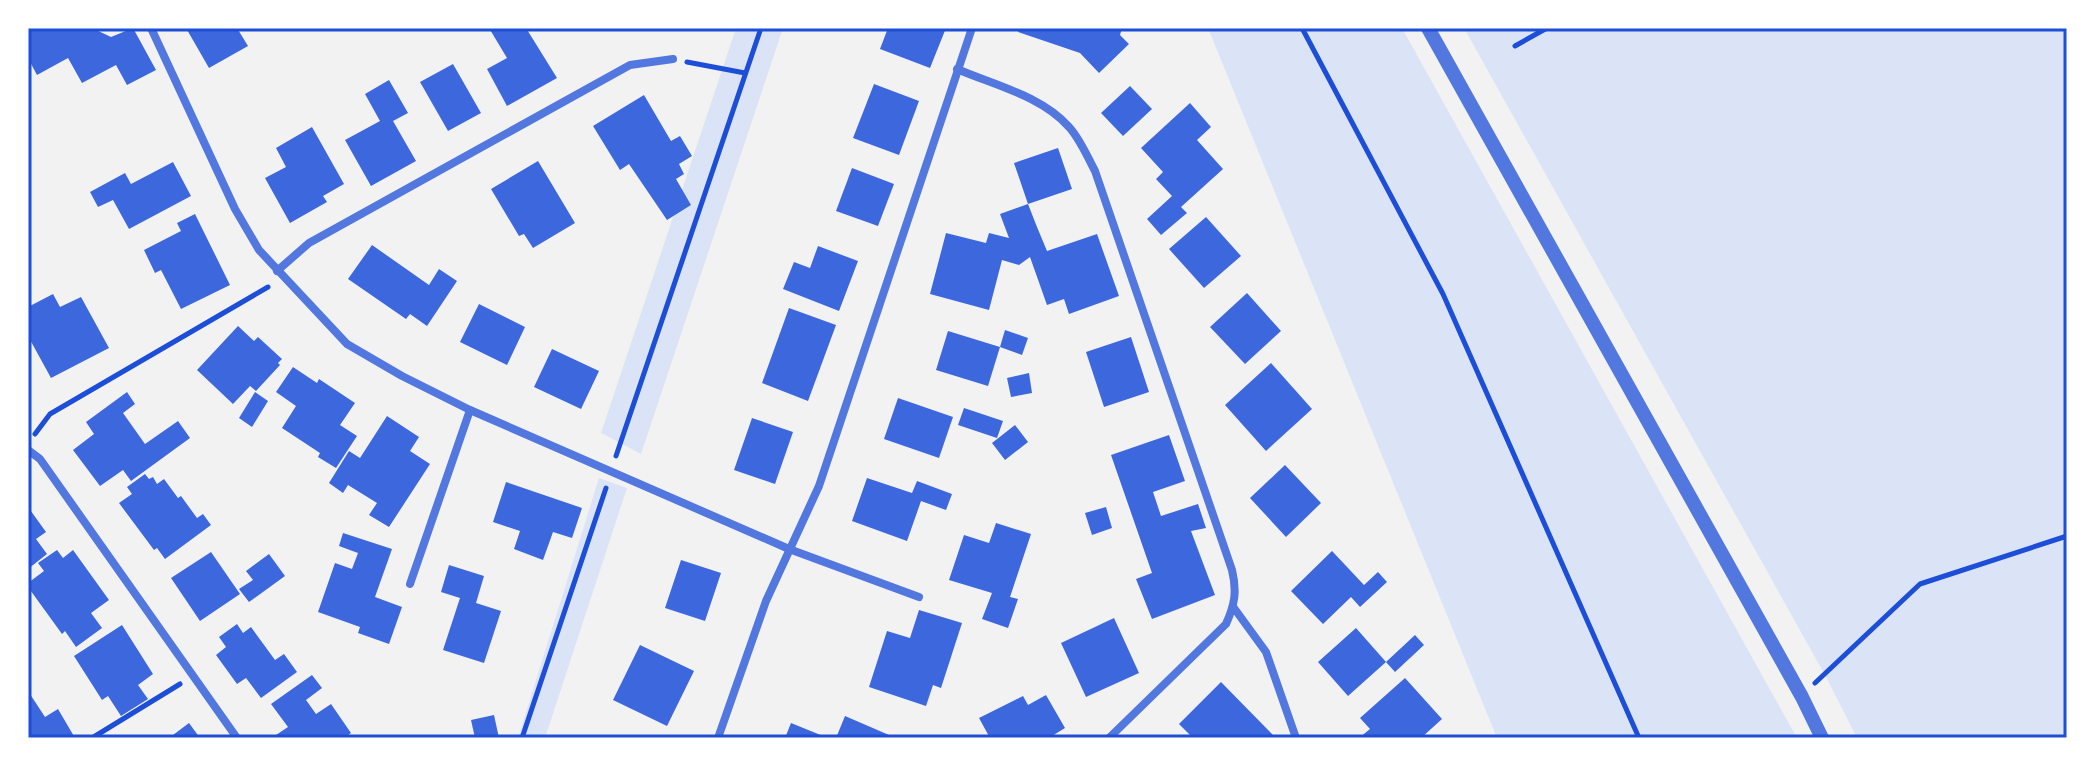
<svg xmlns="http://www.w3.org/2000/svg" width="2095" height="766" font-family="'IBM Plex Sans',sans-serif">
  <rect width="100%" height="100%" fill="#f2f2f2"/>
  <g fill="#dbe4f7">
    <path d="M736,28H783L641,454L601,433Z"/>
    <path d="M1208,28H1402L1797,738H1497Z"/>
    <path d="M1464,28H2067V738H1857L1826,677Z"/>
    <path d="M599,478L627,488L545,738H518Z"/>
  </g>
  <g fill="#3d67dc">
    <path d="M36,28H92L111,37L133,28L156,70L127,85L116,65L82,83L68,58L37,75L28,58V32Z"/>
    <path d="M186,28H237L248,46L209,68Z"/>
    <path d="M489,28H526L557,78L507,106L487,69L507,58Z"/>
    <path d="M888,28H946L930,68L880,49Z"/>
    <path d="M1019,28H1122L1120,35L1129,44L1099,73L1080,53L1018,32Z"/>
    <path d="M453,64L481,113L448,131L420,82Z"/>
    <path d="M389,80L408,113L393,121L416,161L371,186L345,140L380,121L365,94Z"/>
    <path d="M874,84L919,101L899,155L853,138Z"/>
    <path d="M1130,86L1152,109L1123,136L1101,113Z"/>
    <path d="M644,95L671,141L680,136L692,156L679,164L684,174L676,179L691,205L667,220L629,164L620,170L593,126Z"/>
    <path d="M1190,103L1211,127L1197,140L1223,169L1181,207L1187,213L1161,235L1147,219L1172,196L1156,179L1163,172L1141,148Z"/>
    <path d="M312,127L344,184L323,196L327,202L290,223L265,178L286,167L276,148Z"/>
    <path d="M1058,148L1072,189L1028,204L1037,227L1047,251L1097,234L1119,296L1069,314L1064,299L1047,305L1030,257L1019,265L1002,260L989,310L930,294L946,233L986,243L989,233L1009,238L1000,214L1028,204L1014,163Z"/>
    <path d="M538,161L575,223L533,248L524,234L519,236L491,189Z"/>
    <path d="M173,162L191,196L129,229L113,200L98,207L90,192L125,173L131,184Z"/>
    <path d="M852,168L894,184L878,226L836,211Z"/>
    <path d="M195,214L230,285L181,309L161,270L155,273L144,250L181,231L177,223Z"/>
    <path d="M1206,217L1241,256L1204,288L1169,249Z"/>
    <path d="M372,245L429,285L439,269L457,281L427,326L410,314L406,319L348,279Z"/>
    <path d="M818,246L858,261L839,311L783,289L794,262L810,268Z"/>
    <path d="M1247,293L1281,331L1245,364L1210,327Z"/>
    <path d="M53,294L60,307L81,297L109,348L51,378L28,336V307Z"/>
    <path d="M479,304L525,327L507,365L460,342Z"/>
    <path d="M789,308L836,325L808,401L762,383Z"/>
    <path d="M238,326L254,341L258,337L282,359L278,363L280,365L256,391L250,386L233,404L197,370Z"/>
    <path d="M1005,330L1028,338L1022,355L1000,347Z"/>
    <path d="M948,331L1000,347L988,386L936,370Z"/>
    <path d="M1131,337L1149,392L1104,407L1086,352Z"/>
    <path d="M552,349L599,371L581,409L534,387Z"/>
    <path d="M1271,363L1312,409L1266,451L1225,405Z"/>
    <path d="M293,367L317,383L319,379L355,403L340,425L357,436L336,468L318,457L320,453L282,428L296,406L276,392Z"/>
    <path d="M1029,373L1032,393L1011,397L1007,378Z"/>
    <path d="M127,392L135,404L123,413L145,444L178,421L190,438L131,481L123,470L100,486L73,450L94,434L86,422Z"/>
    <path d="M255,392L268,401L252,427L239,418Z"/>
    <path d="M898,398L953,417L939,458L884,439Z"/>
    <path d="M964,408L1003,421L997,438L958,425Z"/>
    <path d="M387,416L419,437L410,451L430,464L389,527L369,515L377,503L348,485L343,493L329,483L349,451L360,458Z"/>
    <path d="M752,418L793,432L775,484L734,470Z"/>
    <path d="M1015,425L1028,442L1005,460L992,443Z"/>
    <path d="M1169,435L1185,481L1153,492L1161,516L1198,504L1206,528L1191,531L1215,595L1152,619L1136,579L1152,573L1111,455Z"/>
    <path d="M1285,465L1321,503L1286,537L1250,498Z"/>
    <path d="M145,474L149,479L153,477L157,484L164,479L178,498L181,496L197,518L203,514L211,525L165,559L157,548L154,550L119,503L132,494L127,487Z"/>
    <path d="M867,478L912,493L917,481L952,494L946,510L921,501L907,541L852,521Z"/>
    <path d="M506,482L582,508L572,538L553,532L543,560L514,549L520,531L493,522Z"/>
    <path d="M28,507L46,532L36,539L47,554L28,569Z"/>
    <path d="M1106,507L1112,528L1092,535L1085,513Z"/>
    <path d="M996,523L1031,534L1010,597L1018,599L1008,628L982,619L992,593L949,580L964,535L989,543Z"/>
    <path d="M343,533L392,549L375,597L402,607L389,644L358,633L360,627L318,612L335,563L352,569L358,553L339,546Z"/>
    <path d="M57,550L63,558L73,550L109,600L91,613L102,628L76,647L65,631L62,634L28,587V583L44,571L38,563Z"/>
    <path d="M1332,551L1364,585L1378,572L1387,582L1360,607L1351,597L1323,624L1291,591Z"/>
    <path d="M211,552L240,594L200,621L171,578Z"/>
    <path d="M269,554L285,576L249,602L239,589L253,580L246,571Z"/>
    <path d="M681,560L721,573L705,621L665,608Z"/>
    <path d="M449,565L484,576L476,603L501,611L484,663L443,650L460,598L441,592Z"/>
    <path d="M919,610L962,623L941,688L933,685L926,706L869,687L887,631L910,638Z"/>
    <path d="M1114,618L1139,673L1086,697L1061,643Z"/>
    <path d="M237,624L243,633L251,627L275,660L284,654L297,672L261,698L246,678L237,684L216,655L226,647L219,637Z"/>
    <path d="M122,625L153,674L138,685L148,699L121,716L108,696L102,700L74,656Z"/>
    <path d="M1356,628L1386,662L1415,635L1424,645L1395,672L1386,662L1348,696L1318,662Z"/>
    <path d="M640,645L694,671L667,726L613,700Z"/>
    <path d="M312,675L322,688L306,700L316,714L331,704L351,733L344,738H278L276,735L288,727L271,704Z"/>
    <path d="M1405,678L1442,719L1421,738H1359L1370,729L1360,718Z"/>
    <path d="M1221,682L1273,735L1271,738H1193L1179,724Z"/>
    <path d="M28,691L45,717L58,709L75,738H28Z"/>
    <path d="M1046,695L1065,728L1052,736L1053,738H990L979,718L1023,696L1028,705Z"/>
    <path d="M494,715L499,738H475L471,720Z"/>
    <path d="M845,716L896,738H836Z"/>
    <path d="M189,723L200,738H169Z"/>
    <path d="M791,723L828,738H785Z"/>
  </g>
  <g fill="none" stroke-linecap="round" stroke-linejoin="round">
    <g stroke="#1d4ed8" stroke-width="5">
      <path d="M1302,28L1443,294L1639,738"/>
      <path d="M1515,46L1547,28"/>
      <path d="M687,62L745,73"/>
      <path d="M35,434L50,414L268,287"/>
      <path d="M616,456L761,28"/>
      <path d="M1815,683L1920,584L2067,536"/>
      <path d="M92,738L180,684"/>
      <path d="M522,738L606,488"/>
    </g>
    <g stroke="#5277de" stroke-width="8">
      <path d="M151,28L235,209L259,250L347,344L402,376L470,410L789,549L919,597"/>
      <path d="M957,69C994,85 1042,96 1069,127C1080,139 1087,156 1095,171L1232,570C1237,591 1235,604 1226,624L1109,738"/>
      <path d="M277,271L309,243L630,65L673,59"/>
      <path d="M28,450L40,459L237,738"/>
      <path d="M410,584L470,410"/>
      <path d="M1234,608L1266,652L1296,738"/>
      <path d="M718,738L766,601L819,486L972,28"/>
    </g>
    <path stroke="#5277de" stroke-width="14" d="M1428,28L1802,697L1822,738"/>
  </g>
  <rect width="2095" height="766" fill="none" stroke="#ffffff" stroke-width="60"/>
  <rect x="30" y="30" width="2035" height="706" fill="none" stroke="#1d4ed8" stroke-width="3"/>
</svg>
